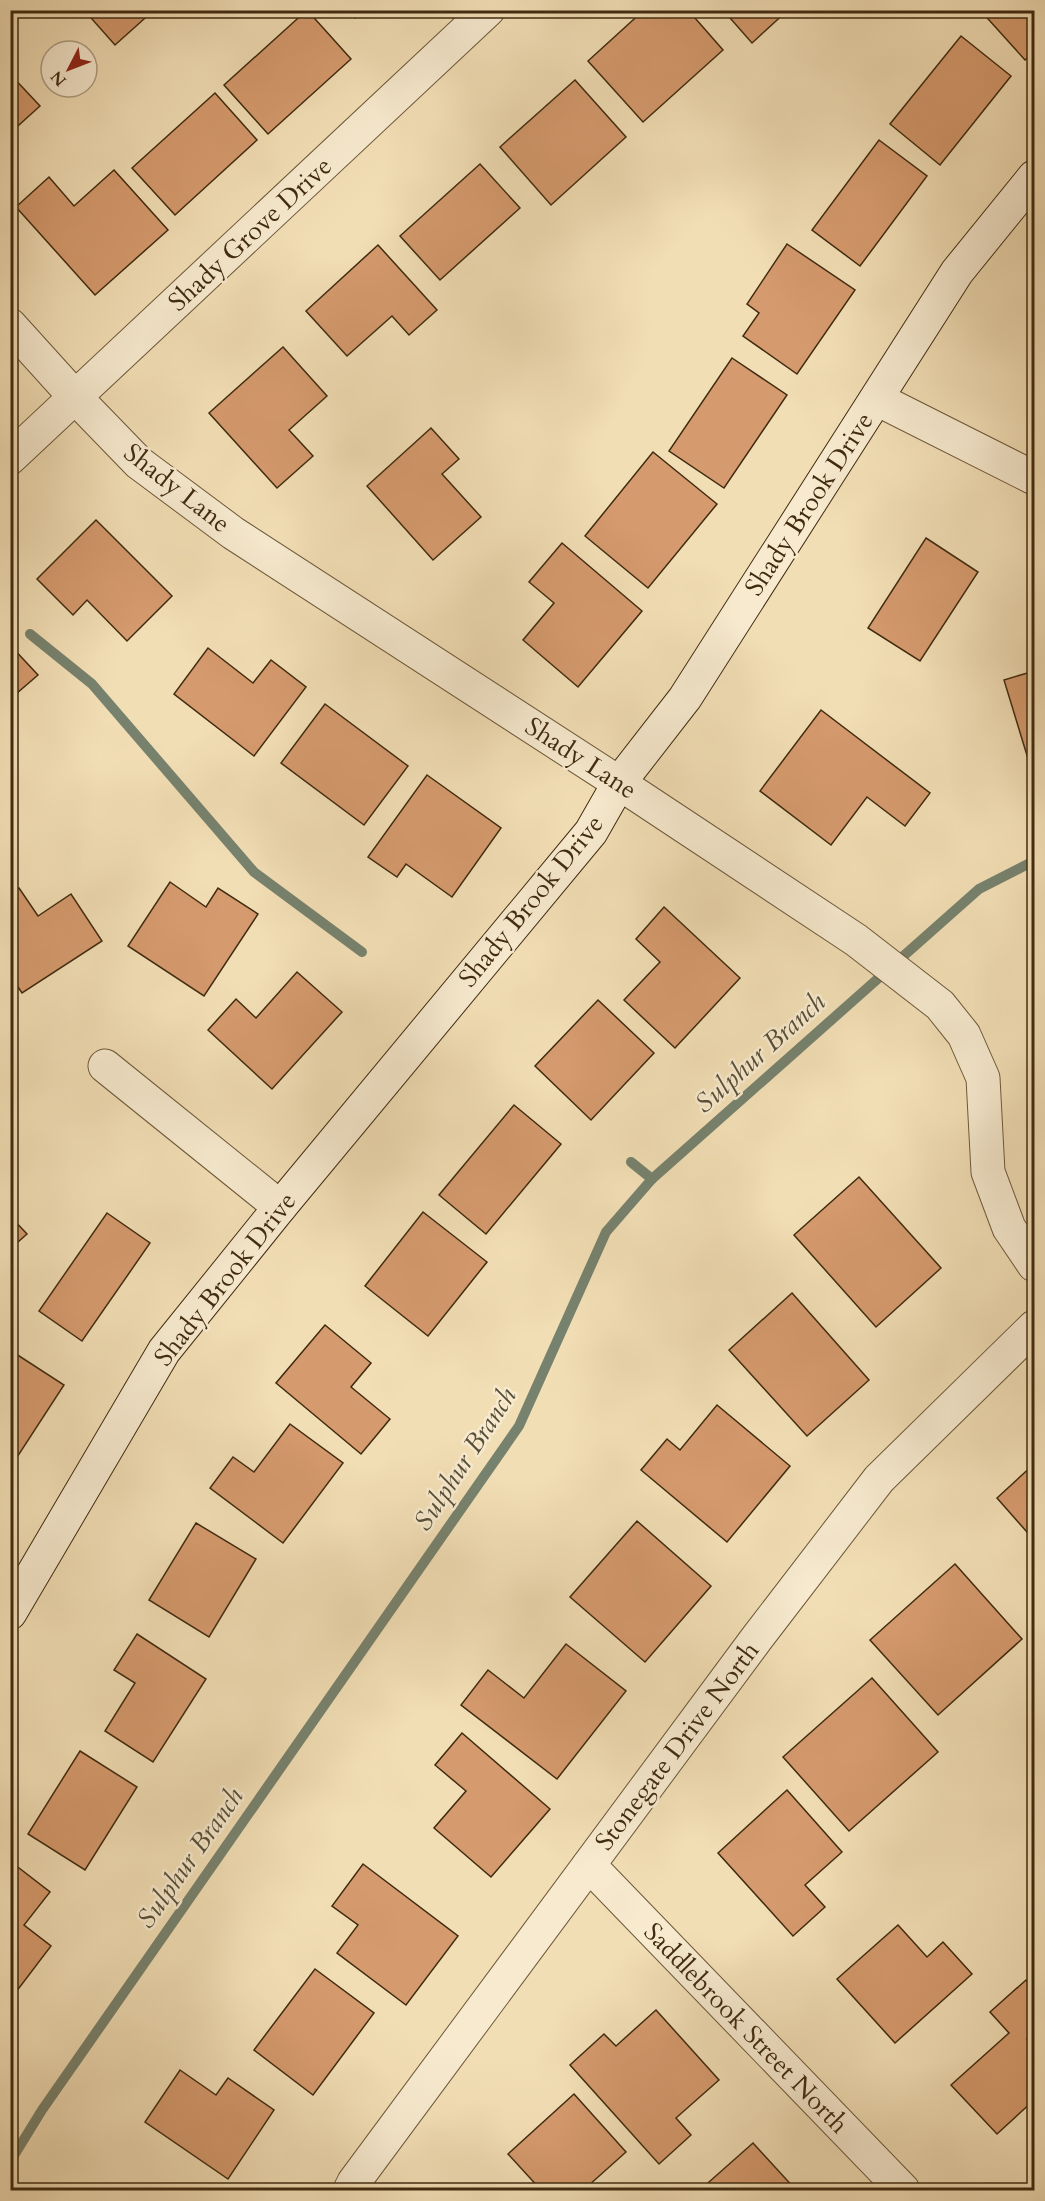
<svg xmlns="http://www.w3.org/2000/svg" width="1045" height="2201" font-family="Cardo,serif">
  <rect width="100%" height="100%" fill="#f2deb5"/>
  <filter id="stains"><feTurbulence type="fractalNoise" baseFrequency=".00333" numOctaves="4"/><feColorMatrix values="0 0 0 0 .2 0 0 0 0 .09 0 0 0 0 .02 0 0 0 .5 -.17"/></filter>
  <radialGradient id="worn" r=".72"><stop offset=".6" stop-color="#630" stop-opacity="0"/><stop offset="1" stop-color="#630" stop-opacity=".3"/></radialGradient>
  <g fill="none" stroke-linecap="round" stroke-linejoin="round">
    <g stroke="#77826e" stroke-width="10">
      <path d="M30,634L92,684L254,872L362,952"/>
      <path d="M631,1162L652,1179"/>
      <path d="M10,2162L42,2110L519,1426L606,1232L652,1179L979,889L1034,861"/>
    </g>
  </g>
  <g fill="#d59a6d" stroke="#402b10" stroke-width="1.5">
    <path d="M84,10H154L115,45Z"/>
    <path d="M307,10L351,59L268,134L224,85Z"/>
    <path d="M348,10H364L355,18Z"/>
    <path d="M644,10H688L723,50L643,122L588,61Z"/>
    <path d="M723,10H788L752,43Z"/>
    <path d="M980,10H1034V52L1025,60Z"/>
    <path d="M961,36L1011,76L940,165L890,124Z"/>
    <path d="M10,74L40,106L10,133Z"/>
    <path d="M575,80L626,137L551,205L500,147Z"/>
    <path d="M215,93L257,140L175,215L132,168Z"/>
    <path d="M879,140L927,176L860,266L812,230Z"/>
    <path d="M480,164L520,208L440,280L400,236Z"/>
    <path d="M114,170L168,230L95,295L16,207L49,177L74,206Z"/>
    <path d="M787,244L855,290L797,374L743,336L759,313L747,304Z"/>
    <path d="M378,245L437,310L409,335L392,316L347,356L306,311Z"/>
    <path d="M283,347L327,396L289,430L313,456L277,488L209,413Z"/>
    <path d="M732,358L787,395L724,488L669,451Z"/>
    <path d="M431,428L459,459L442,474L481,517L433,560L367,486Z"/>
    <path d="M653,452L717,504L648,588L585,536Z"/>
    <path d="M96,520L172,596L127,641L87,600L73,615L37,579Z"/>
    <path d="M926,538L978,572L920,661L868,628Z"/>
    <path d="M562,543L642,611L578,687L523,640L554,603L529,582Z"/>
    <path d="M10,645L38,675L10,699Z"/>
    <path d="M208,648L253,683L271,660L306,687L254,756L174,694Z"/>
    <path d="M1034,671V760L1029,762L1004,680Z"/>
    <path d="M325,704L408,766L364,825L281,763Z"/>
    <path d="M821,710L930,793L905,826L867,797L831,845L760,791Z"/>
    <path d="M427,775L501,828L452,897L406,864L397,877L368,857Z"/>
    <path d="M170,882L206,907L218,888L258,914L204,996L128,946Z"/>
    <path d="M19,888L38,916L71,894L102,941L22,993L10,975V893Z"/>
    <path d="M664,907L740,978L675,1048L624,1000L660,962L636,939Z"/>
    <path d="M297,972L342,1012L272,1089L208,1030L236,999L256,1018Z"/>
    <path d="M598,1000L654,1053L591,1120L535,1066Z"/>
    <path d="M514,1105L561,1144L486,1234L439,1195Z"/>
    <path d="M859,1177L941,1268L876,1327L794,1235Z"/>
    <path d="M423,1212L487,1262L428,1336L365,1286Z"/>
    <path d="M107,1213L150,1243L82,1341L39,1311Z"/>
    <path d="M10,1216L27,1234L10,1249Z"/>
    <path d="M792,1293L869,1380L807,1436L729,1350Z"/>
    <path d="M325,1325L371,1363L351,1387L390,1419L361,1454L276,1383Z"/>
    <path d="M13,1352L64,1385L10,1468V1356Z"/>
    <path d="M717,1405L790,1466L727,1542L641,1470L667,1439L680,1450Z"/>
    <path d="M290,1424L343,1463L283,1543L210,1488L233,1457L254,1472Z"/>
    <path d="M1034,1464V1540L997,1498Z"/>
    <path d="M637,1521L711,1586L645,1662L570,1597Z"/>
    <path d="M196,1523L256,1559L209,1637L149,1600Z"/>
    <path d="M955,1564L1022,1639L938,1715L870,1640Z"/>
    <path d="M137,1634L206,1679L153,1762L105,1731L135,1683L114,1670Z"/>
    <path d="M566,1644L626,1691L557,1779L461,1705L488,1670L524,1698Z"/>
    <path d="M872,1678L938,1752L849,1831L783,1757Z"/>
    <path d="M462,1733L550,1809L491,1877L434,1828L466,1791L435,1765Z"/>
    <path d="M80,1751L137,1787L85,1870L28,1834Z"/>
    <path d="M787,1790L842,1852L805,1885L825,1907L793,1936L718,1853Z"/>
    <path d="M10,1861L50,1892L24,1925L51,1946L16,1992L10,1988Z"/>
    <path d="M363,1864L458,1936L406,2005L337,1953L358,1925L332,1906Z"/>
    <path d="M898,1925L927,1957L943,1942L972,1974L895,2043L837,1979Z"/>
    <path d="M315,1969L374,2013L313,2095L254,2050Z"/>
    <path d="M1026,1980L1034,1990V2032L1027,2039L1034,2048V2100L997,2134L951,2085L1009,2033L990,2012Z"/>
    <path d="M656,2010L719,2080L676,2118L691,2135L659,2164L570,2065L604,2034L616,2046Z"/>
    <path d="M180,2070L216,2095L228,2078L274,2110L228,2179L145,2122Z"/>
    <path d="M574,2094L626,2152L588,2186L592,2190H541L508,2154Z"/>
    <path d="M753,2143L796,2190H700Z"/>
    <path d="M109,2187L187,2190H108Z"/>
  </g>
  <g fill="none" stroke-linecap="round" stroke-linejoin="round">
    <defs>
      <g id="street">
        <path d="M10,325L76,398L139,463L233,533L619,783L856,940L940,1005L964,1035L983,1078L988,1172L1009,1228L1034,1265"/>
        <path d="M877,399L1034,478"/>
        <path d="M10,458L488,10"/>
        <path d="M105,1066L280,1207"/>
        <path d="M589,1865L903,2190"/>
        <path d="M350,2190L354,2182L757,1638L879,1479L1034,1327"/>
      </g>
      <path id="secondary" d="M10,1613L164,1351L280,1207L591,832L619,783L685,698L957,272L1034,177"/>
    </defs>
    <use href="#street" stroke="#6c5839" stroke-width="35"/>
    <use href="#secondary" stroke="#402b10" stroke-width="35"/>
    <use href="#street" stroke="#f7eacf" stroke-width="33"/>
    <use href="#secondary" stroke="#f7eacf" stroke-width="33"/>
  </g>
  <g text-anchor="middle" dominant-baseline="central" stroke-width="5" stroke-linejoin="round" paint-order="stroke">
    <g font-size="26" fill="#402b10" stroke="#f7eacf">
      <text transform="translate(250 234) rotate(-43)">Shady Grove Drive</text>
      <text transform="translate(177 488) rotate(38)">Shady Lane</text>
      <text transform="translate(809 504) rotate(-57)">Shady Brook Drive</text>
      <text transform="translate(581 758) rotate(33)">Shady Lane</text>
      <text transform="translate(531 901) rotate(-51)">Shady Brook Drive</text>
      <text transform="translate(225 1279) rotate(-52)">Shady Brook Drive</text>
      <text transform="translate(677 1746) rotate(-53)">Stonegate Drive North</text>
      <text transform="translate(746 2028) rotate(46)">Saddlebrook Street North</text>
    </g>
    <g font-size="27" font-style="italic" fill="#574f37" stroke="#f7eacf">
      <text transform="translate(760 1053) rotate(-42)">Sulphur Branch</text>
      <text transform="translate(465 1459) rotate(-57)">Sulphur Branch</text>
      <text transform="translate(190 1858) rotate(-55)">Sulphur Branch</text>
    </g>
  </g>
  <rect width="1045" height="2201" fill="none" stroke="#f2deb5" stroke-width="36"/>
  <rect x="12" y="12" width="1021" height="2177" fill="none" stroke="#402b10" stroke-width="3"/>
  <rect x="18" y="18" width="1009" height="2165" fill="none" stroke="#402b10" stroke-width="1.5"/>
  <g transform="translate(69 69) rotate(228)"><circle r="28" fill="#f7eacf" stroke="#ae9e83" stroke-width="1.5"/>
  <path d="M0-4.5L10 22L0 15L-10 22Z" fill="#8f2418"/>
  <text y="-9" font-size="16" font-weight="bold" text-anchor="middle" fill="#402b10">N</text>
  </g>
  <rect width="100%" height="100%" filter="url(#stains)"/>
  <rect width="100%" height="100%" fill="url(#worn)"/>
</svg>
